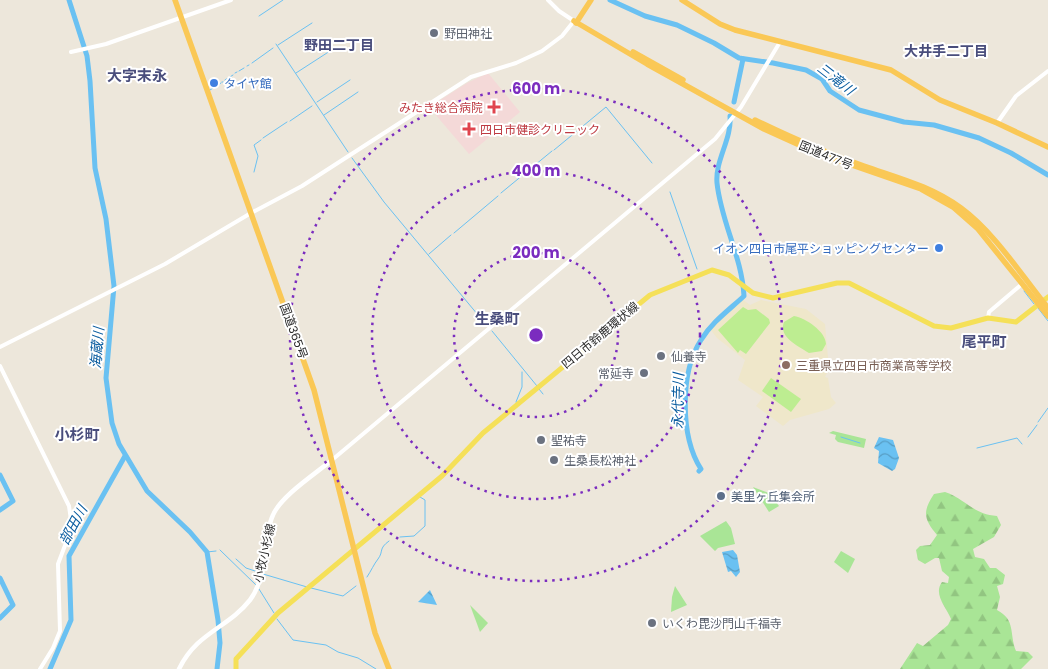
<svg xmlns="http://www.w3.org/2000/svg" width="1048" height="669" viewBox="0 0 1048 669" font-family="Poppins,'Noto Sans JP',sans-serif">
<style>
.education{fill:#efe7ca}
.medical{fill:#f4d9d8}
.grass{fill:#a9e596}
.forest{fill:url(#forest-firs)}
.pitch{fill:#bded91}
.water{fill:url(#water-waves)}
.lines{fill:none;stroke-linecap:round;stroke-linejoin:round}
.stream{stroke:#6ac1f2;stroke-width:1}
.river{stroke:#6ac1f2;stroke-width:5}
.tertiary{stroke:#fff;stroke-width:4}
.secondary{stroke:#fff;stroke-width:4.5}
.primary{stroke:#f5e058;stroke-width:5}
.trunk{stroke:#fac856;stroke-width:5.5}
.ring{fill:none;stroke:#7b2cbf;stroke-width:2.5;stroke-dasharray:2.5 5}
.worship-dot{fill:#6b7280;stroke:#fff;stroke-width:2}
.shop-dot{fill:#3f7fe0;stroke:#fff;stroke-width:2}
.health-dot{fill:#e0444e;stroke:#fff;stroke-width:2}
.education-dot{fill:#8d6e63;stroke:#fff;stroke-width:2}
.service-dot{fill:#5c6f8a;stroke:#fff;stroke-width:2}
.labels{text-anchor:middle;dominant-baseline:central;stroke-width:4;stroke-linejoin:round;paint-order:stroke}
.worship-label{font-size:12px;fill:#5b616d;stroke:#fff;text-anchor:start}
.shop-label{font-size:12px;fill:#366cbe;stroke:#fff;text-anchor:start}
.health-label{font-size:12px;fill:#be3a42;stroke:#fff;text-anchor:end}
.street-label{font-size:12px;fill:#2a2a2a;stroke:#fff}
.education-label{font-size:12px;fill:#785e54;stroke:#fff;text-anchor:start}
.service-label{font-size:12px;fill:#4e5e75;stroke:#fff;text-anchor:start}
.neighbourhood-label{font-size:14px;font-weight:bold;fill:#494d7c;stroke:#fff}
.water-label{font-size:14px;font-style:italic;fill:#095c9f;stroke:#fff}
.quarter-label{font-size:15px;font-weight:bold;fill:#494d7c;stroke:#fff}
.centre{fill:#7b2cbf;stroke:#fff;stroke-width:2.5}
.ring-label{font-size:15px;text-anchor:middle;font-weight:bold;fill:#7b2cbf;stroke:#fff;stroke-width:4;stroke-linejoin:round;paint-order:stroke}
</style>
<defs>
<pattern id="forest-firs" width="22" height="20" patternUnits="userSpaceOnUse" patternTransform="scale(1.25)"><rect width="22" height="20" fill="#a9e596"/><path d="M5 1l3.5 6h-7zM16 11l3.5 6h-7z" fill="#92c581"/></pattern>
<pattern id="water-waves" width="16" height="10" patternUnits="userSpaceOnUse" patternTransform="scale(1.25)"><rect width="16" height="10" fill="#6ac1f2"/><path d="M0 5q4-4 8 0t8 0" fill="none" stroke="#579dc4"/></pattern>
</defs>
<rect width="100%" height="100%" fill="#ede7db"/>
<!-- education -->
<polygon class="education" points="742,299 750,305 761,300 806,309 825,324 829,369 825,377 828,378 831,397 836,403 829,409 790,420 783,426 756,406 763,397 738,380 745,360 717,338 710,329"/>
<!-- medical -->
<polygon class="medical" points="488,73 520,112 469,154 429,107 467,83"/>
<!-- grass -->
<g class="grass">
<polygon points="833,431 866,439 864,448 838,442 835,439 836,435 829,433"/>
<polygon points="753,487 769,493 779,506 769,512"/>
<polygon points="726,521 731,528 735,544 718,548 715,551 700,536"/>
<polygon points="841,551 855,559 848,573 834,562"/>
<polygon points="675,586 687,605 671,612 672,597"/>
<polygon points="470,605 488,623 480,632"/>
</g>
<!-- forest -->
<path class="forest" d="M 945,492 C 966,499 972,514 997,516 L 1001,525 L 994,537 L 973,549 L 975,557 L 984,559 L 990,568 L 996,568 L 1005,575 L 1003,584 L 997,586 L 1000,597 L 997,610 C 1016,620 1009,633 1016,651 L 1028,652 L 1033,657 L 1021,669 L 900,669 L 917,643 L 923,646 L 948,625 L 951,619 C 946,607 933,594 942,582 L 948,583 L 949,577 L 942,571 L 939,558 L 935,558 L 925,564 L 918,560 L 916,550 L 920,546 L 930,545 L 937,535 C 924,519 922,512 934,494 Z"/>
<!-- pitch -->
<g class="pitch">
<polygon points="743,307 748,310 756,309 769,319 770,323 746,354 740,350 738,353 718,330"/>
<path d="M 794,316 C 806,318 826,332 826,344 L 822,351 L 809,353 C 798,346 778,337 784,322 Z"/>
<polygon points="771,378 801,399 791,412 762,391"/>
</g>
<!-- water -->
<g class="water">
<polygon points="879,437 893,440 899,458 895,469 892,471 878,463 879,451 874,448"/>
<polygon points="733,550 737,555 740,572 736,577 731,571 728,572 722,552"/>
<polygon points="430,590 437,605 418,602"/>
</g>
<g class="lines">
<!-- stream -->
<g class="stream">
<polyline points="259,16 283,0"/>
<polyline points="276,44 348,152"/>
<polyline points="278,45 312,23"/>
<polyline points="252,63 273,48"/>
<polyline points="247,66 249,65"/>
<polyline points="239,71 244,68"/>
<polyline points="235,73 237,72"/>
<polyline points="296,73 330,51"/>
<polyline points="225,80 233,75"/>
<polyline points="222,82 223,82"/>
<polyline points="210,90 221,83"/>
<polyline points="317,102 350,80"/>
<polyline points="324,115 358,92"/>
<polyline points="290,121 312,106"/>
<polyline points="263,138 287,122"/>
<polyline points="554,150 606,107 652,163"/>
<polyline points="352,158 384,202 488,327"/>
<polyline points="254,172 258,156 254,145 261,140"/>
<polyline points="670,192 697,269"/>
<polyline points="501,193 552,151"/>
<polyline points="454,233 498,196"/>
<polyline points="429,254 451,235"/>
<polyline points="1024,291 1034,304"/>
<polyline points="1038,308 1048,321"/>
<polyline points="492,331 537,386"/>
<polyline points="539,389 543,394"/>
<polyline points="516,402 522,387 522,372"/>
<polyline points="1038,422 1048,408"/>
<polyline points="841,437 860,443"/>
<polyline points="1028,437 1037,425"/>
<polyline points="977,448 1017,438 1022,444"/>
<polyline points="400,537 414,536 425,526 425,500 420,497"/>
<polyline points="220,550 256,585"/>
<polyline points="207,552 216,551"/>
<polyline points="236,559 246,568 258,572"/>
<polyline points="263,574 307,587"/>
<path d="M 367,577 C 371,571 374,564 378,559 C 384,551 378,549 389,541"/>
<polyline points="311,588 343,596 356,586"/>
<polyline points="259,589 274,613"/>
<polyline points="277,619 293,640 326,645 338,652 358,658 376,669"/>
</g>
<!-- river -->
<g class="river">
<polyline points="69,0 87,56 90,81 95,168 106,219 114,286 106,378 112,423 119,444 147,491 190,532 207,552 218,620 220,643 217,669"/>
<polyline points="610,0 645,16 677,25 714,43 739,58 773,63 806,70 822,79 830,91 859,110 904,122 934,125 979,138 1011,153 1048,175"/>
<polyline points="734,102 743,59"/>
<path d="M 699,471 L 701,469 C 680,436 680,372 701,340 C 712,322 729,310 744,296 C 742,257 721,222 717,183 C 715,160 732,139 730,116"/>
<polyline points="0,475 13,501 0,510"/>
<polyline points="0,578 13,605 0,618"/>
<polyline points="50,669 71,620 69,556 125,456"/>
</g>
<!-- tertiary -->
<g class="tertiary">
<polyline points="71,52 106,44 231,0"/>
<polyline points="997,123 1016,96 1048,71"/>
<polyline points="988,318 989,312 1022,284"/>
<polyline points="0,347 165,264 251,213 302,186 471,77 516,63 542,51 562,36 574,21 559,11 548,0"/>
<polyline points="0,366 69,506 72,527 58,564 60,631 53,648 40,669"/>
<polyline points="332,460 715,139 741,107 780,42"/>
</g>
<!-- secondary -->
<path class="secondary" d="M 179,669 C 197,632 228,628 250,600 C 268,577 261,541 273,515 C 281,496 315,474 332,460"/>
<!-- primary -->
<polyline class="primary" points="236,669 236,659 278,613 442,476 483,433 650,295 712,270 729,275 753,293 773,298 837,283 849,283 934,326 951,328 988,318 1016,322 1048,297"/>
<!-- trunk -->
<g class="trunk">
<polyline points="175,0 314,390 375,633 389,669"/>
<polyline points="682,0 720,24 735,30 891,70 940,100 997,123 1048,147"/>
<polyline points="574,21 647,64 764,129 817,153 921,189 953,207 978,229 1048,316"/>
<polyline points="576,23 591,0"/>
<polyline points="633,52 683,80"/>
<path d="M 755,120 C 790,137 826,153 864,166 C 898,178 931,186 961,208 C 994,232 1022,276 1048,308"/>
</g>
</g>
<!-- distance rings -->
<g class="ring">
<circle cx="536" cy="335" r="82"/>
<circle cx="536" cy="335" r="164"/>
<circle cx="536" cy="335" r="246"/>
</g>
<!-- markers -->
<g class="worship-dot">
<circle cx="434" cy="33" r="5"/>
<circle cx="661" cy="356" r="5"/>
<circle cx="644" cy="373" r="5"/>
<circle cx="541" cy="440" r="5"/>
<circle cx="554" cy="460" r="5"/>
<circle cx="652" cy="623" r="5"/>
</g>
<g class="shop-dot">
<circle cx="214" cy="83" r="5"/>
<circle cx="939" cy="248" r="5"/>
</g>
<g class="health-dot">
<path d="M491.5 99.5h5v5h5v5h-5v5h-5v-5h-5v-5h5z"/>
<path d="M466.5 121.5h5v5h5v5h-5v5h-5v-5h-5v-5h5z"/>
</g>
<circle class="education-dot" cx="786" cy="365" r="5"/>
<circle class="service-dot" cx="721" cy="496" r="5"/>
<g class="labels">
<!-- worship labels -->
<g class="worship-label">
<text x="444" y="33">野田神社</text>
<text x="671" y="356">仙養寺</text>
<text x="634" y="373" text-anchor="end">常延寺</text>
<text x="551" y="440">聖祐寺</text>
<text x="564" y="460">生桑長松神社</text>
<text x="662" y="623">いくわ毘沙門山千福寺</text>
</g>
<!-- shop labels -->
<g class="shop-label">
<text x="224" y="83">タイヤ館</text>
<text x="929" y="248" text-anchor="end">イオン四日市尾平ショッピングセンター</text>
</g>
<!-- health labels -->
<g class="health-label">
<text x="483" y="107">みたき総合病院</text>
<text x="480" y="129" text-anchor="start">四日市健診クリニック</text>
</g>
<!-- street labels -->
<g class="street-label">
<text transform="translate(826 155) rotate(22)">国道477号</text>
<text transform="translate(294 331) rotate(70)">国道365号</text>
<text transform="translate(600 335) rotate(-40)">四日市鈴鹿環状線</text>
<text transform="translate(264 553) rotate(-77)">小牧小杉線</text>
</g>
<!-- education labels -->
<g class="education-label">
<text x="796" y="365">三重県立四日市商業高等学校</text>
</g>
<!-- service labels -->
<g class="service-label">
<text x="731" y="496">美里ヶ丘集会所</text>
</g>
<!-- neighbourhood labels -->
<g class="neighbourhood-label">
<text x="339" y="45">野田二丁目</text>
<text x="946" y="51">大井手二丁目</text>
</g>
<!-- water labels -->
<g class="water-label">
<text transform="translate(836 79) rotate(38)">三滝川</text>
<text transform="translate(97 348) rotate(-85)">海蔵川</text>
<text transform="translate(678 401) rotate(-89)">永代寺川</text>
<text transform="translate(73 525) rotate(-61)">部田川</text>
</g>
<!-- quarter labels -->
<g class="quarter-label">
<text x="137" y="75">大字末永</text>
<text x="497" y="318">生桑町</text>
<text x="984" y="341">尾平町</text>
<text x="77" y="434">小杉町</text>
</g>
</g>
<circle cx="536" cy="335" r="8" class="centre"/>
<g class="ring-label">
<text x="536" y="94">600 m</text>
<text x="536" y="176">400 m</text>
<text x="536" y="258">200 m</text>
</g>
</svg>
